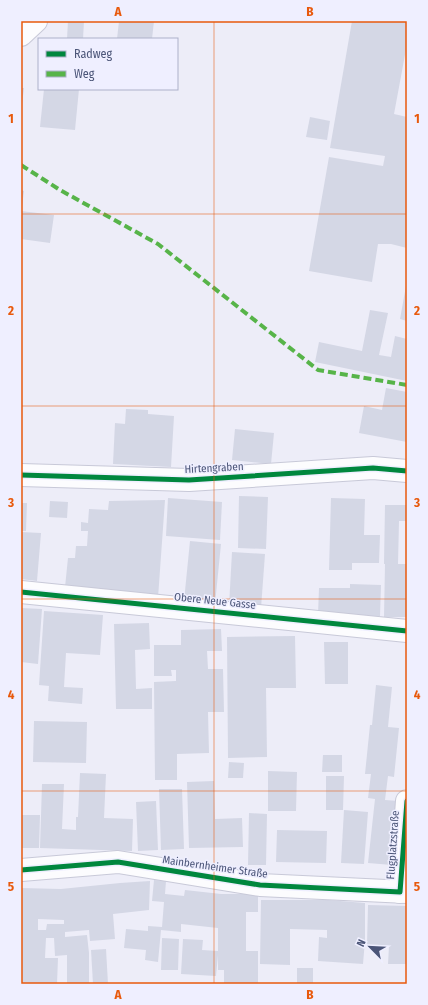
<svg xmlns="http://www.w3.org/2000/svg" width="428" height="1005" viewBox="0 0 428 1005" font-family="'Fira Sans Condensed',sans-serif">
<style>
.building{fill:#d4d7e5;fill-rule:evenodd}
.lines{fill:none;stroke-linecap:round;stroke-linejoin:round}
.street-casing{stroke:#c8c9d8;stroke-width:24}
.street{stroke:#fcfcfe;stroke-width:22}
.quiet{stroke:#57b449;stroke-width:4;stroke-dasharray:8 4;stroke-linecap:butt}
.cycleway-casing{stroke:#efefff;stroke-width:8}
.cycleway{stroke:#00873e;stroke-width:5}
.grid{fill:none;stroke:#e8590c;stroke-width:1;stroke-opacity:0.55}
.labels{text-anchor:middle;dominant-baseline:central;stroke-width:3;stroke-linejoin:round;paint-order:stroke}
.street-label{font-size:11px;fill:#4b5578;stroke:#efefff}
.neatline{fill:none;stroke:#e8590c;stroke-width:1.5}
.grid-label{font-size:13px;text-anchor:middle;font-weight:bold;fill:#e8590c}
</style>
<rect width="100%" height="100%" fill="#ededf8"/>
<!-- building -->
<g class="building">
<polygon points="68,21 84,21 83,39 67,39"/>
<polygon points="119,21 154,21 152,39 117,39"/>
<polygon points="352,21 407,21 407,44 394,114 407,117 407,248 391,244 378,244 372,282 309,271 329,157 383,166 385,156 330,148"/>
<polygon points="21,88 24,88 22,104 21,104"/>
<polygon points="44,89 79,89 75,130 40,127"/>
<polygon points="310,117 330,121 327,140 306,137"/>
<polygon points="21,190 24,191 22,206 21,206"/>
<polygon points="21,211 54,215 50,243 21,239"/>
<polygon points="406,286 407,286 407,321 400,319"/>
<polygon points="370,310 388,313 379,355 391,357 395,336 407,339 407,381 315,362 319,342 362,351"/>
<polygon points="386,388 407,392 407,442 359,433 364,406 382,410"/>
<polygon points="126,409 148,410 148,414 174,416 171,467 113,464 115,423 125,424"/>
<polygon points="235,429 274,433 271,464 232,460"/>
<polygon points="239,496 268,497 266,549 238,548"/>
<polygon points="168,498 222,502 220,540 166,536"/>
<polygon points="331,498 365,499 364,535 380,535 379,563 352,563 352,570 329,570"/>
<polygon points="165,500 158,598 65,587 68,558 75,558 76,546 87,546 88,531 81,531 81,522 88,523 89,509 108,510 109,501"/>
<polygon points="50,501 68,502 67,518 49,517"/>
<polygon points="21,503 27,503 26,531 21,531"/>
<polygon points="385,505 407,505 407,521 399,521 398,564 407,564 407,617 384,617 385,564 384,564"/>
<polygon points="21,532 41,533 37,581 21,579"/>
<polygon points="190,541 221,544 215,604 184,601"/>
<polygon points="232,552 265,554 261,608 229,606"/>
<polygon points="350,584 381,585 380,616 318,615 319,588 350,588"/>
<polygon points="21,608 42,609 38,664 21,662"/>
<polygon points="44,611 103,615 100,655 66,653 64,687 83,688 82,704 48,701 49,686 39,685"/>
<polygon points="149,623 150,649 135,650 136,689 152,688 152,709 116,709 114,624"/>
<polygon points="221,629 222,651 207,651 208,669 223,669 224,712 208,712 209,753 177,754 177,780 155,780 154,682 176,681 176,670 171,670 172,676 154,676 154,645 181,645 181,630"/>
<polygon points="295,636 296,688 266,688 267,757 228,758 227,637"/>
<polygon points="324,642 348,642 348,684 325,684"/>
<polygon points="376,685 392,687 388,727 399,728 394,777 388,776 385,800 399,801 392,865 368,863 375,799 368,798 371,774 365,774 370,725 372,725"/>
<polygon points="34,721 87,722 86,763 33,762"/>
<polygon points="323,755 342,755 342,772 322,772"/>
<polygon points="229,762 244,763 243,778 228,778"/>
<polygon points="268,771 297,772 296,811 268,811"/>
<polygon points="80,773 106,774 104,818 133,819 132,851 40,848 42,784 64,784 62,829 76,830 76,817 78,817"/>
<polygon points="326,776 344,776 343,810 326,810"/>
<polygon points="214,781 215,819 242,818 243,847 189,848 187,782"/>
<polygon points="159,789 182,789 184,849 161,850"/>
<polygon points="156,801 158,850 138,851 136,802"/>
<polygon points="344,810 368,812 364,864 341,863"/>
<polygon points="249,813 267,814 266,865 248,865"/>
<polygon points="21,815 40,815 39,848 21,848"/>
<polygon points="277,830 327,831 326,863 276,862"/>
<polygon points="154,880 166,881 165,894 184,896 185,890 221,894 258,894 258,912 246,912 246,951 258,951 258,984 224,984 224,970 218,970 218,955 216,976 181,974 183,939 203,940 202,950 218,951 218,928 181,924 181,932 161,930 158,962 145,960 146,950 124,948 126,929 148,931 148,926 162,927 164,902 152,901"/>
<path d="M 150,881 L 149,910 L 113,914 L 115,939 L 90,941 L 89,930 L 65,932 L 65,937 L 87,935 L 89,953 L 89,984 L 67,984 L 67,955 L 55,956 L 54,938 L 46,938 L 45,958 L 58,958 L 57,984 L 21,984 L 21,888 L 61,889 L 120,883 ZM 38,919 L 64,920 L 64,924 L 47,924 L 46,930 L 38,930 Z"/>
<polygon points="261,900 328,900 365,903 365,940 363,964 318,961 319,937 327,938 327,930 290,929 290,965 260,964"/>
<polygon points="368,905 407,906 407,964 388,964 389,946 367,945"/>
<polygon points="162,938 179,939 178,970 161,970"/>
<polygon points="106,949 108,984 93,984 91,950"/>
<rect x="297" y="968" width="16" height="16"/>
</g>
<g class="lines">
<!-- street casing -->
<g class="street-casing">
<g id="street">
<polyline points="21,35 36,21"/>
<polyline points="21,475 189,480 373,468 407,471"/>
<polyline points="21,592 407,631"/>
<polyline points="21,870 118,862 260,885 407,892"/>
<polyline points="400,892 407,801"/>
</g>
</g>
<!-- street -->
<use href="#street" class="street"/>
<!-- quiet -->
<polyline class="quiet" points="21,165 60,190 158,244 318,370 407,385"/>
<!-- cycleway casing -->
<g class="cycleway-casing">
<g id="cycleway">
<polyline points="21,475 189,480 373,468 407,471"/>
<polyline points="21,592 407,631"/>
<polyline points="21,870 118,862 260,885 400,892 407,801"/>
</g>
</g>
<!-- cycleway -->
<use href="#cycleway" class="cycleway"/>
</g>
<!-- grid -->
<path class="grid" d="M 214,21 L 214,984M 21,214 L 407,214M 21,406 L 407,406M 21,599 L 407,599M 21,791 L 407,791"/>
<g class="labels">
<!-- street labels -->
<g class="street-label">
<text transform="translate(214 468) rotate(-3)">Hirtengraben</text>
<text transform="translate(215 601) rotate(6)">Obere Neue Gasse</text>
<text transform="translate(393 845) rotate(-86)">Flugplatzstraße</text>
<text transform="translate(215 867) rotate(8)">Mainbernheimer Straße</text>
</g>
</g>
<!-- border -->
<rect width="428" height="1005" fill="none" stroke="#efefff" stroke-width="44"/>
<!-- legend -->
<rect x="38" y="38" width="140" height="52" fill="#efefff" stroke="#adb1c9"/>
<rect x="46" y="51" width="20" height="6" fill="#00873e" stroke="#adb1c9"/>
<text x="74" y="58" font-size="12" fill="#4b5578">Radweg</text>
<rect x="46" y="71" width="20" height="6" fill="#57b449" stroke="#adb1c9"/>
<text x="74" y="78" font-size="12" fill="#4b5578">Weg</text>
<!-- north arrow -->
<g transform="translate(370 947) rotate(294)" stroke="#efefff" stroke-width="3" paint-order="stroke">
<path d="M0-3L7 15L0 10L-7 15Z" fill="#4b5578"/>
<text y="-6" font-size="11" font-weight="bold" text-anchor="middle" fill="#4b5578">N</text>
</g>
<rect x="22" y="22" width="384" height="961" class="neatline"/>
<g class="grid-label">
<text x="118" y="16">A</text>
<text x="310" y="16">B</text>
<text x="11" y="123">1</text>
<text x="417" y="123">1</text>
<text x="11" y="315">2</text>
<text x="417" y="315">2</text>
<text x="11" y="507">3</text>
<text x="417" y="507">3</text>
<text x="11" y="699">4</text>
<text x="417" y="699">4</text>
<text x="11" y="891">5</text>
<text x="417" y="891">5</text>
<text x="118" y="999">A</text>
<text x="310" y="999">B</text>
</g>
</svg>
